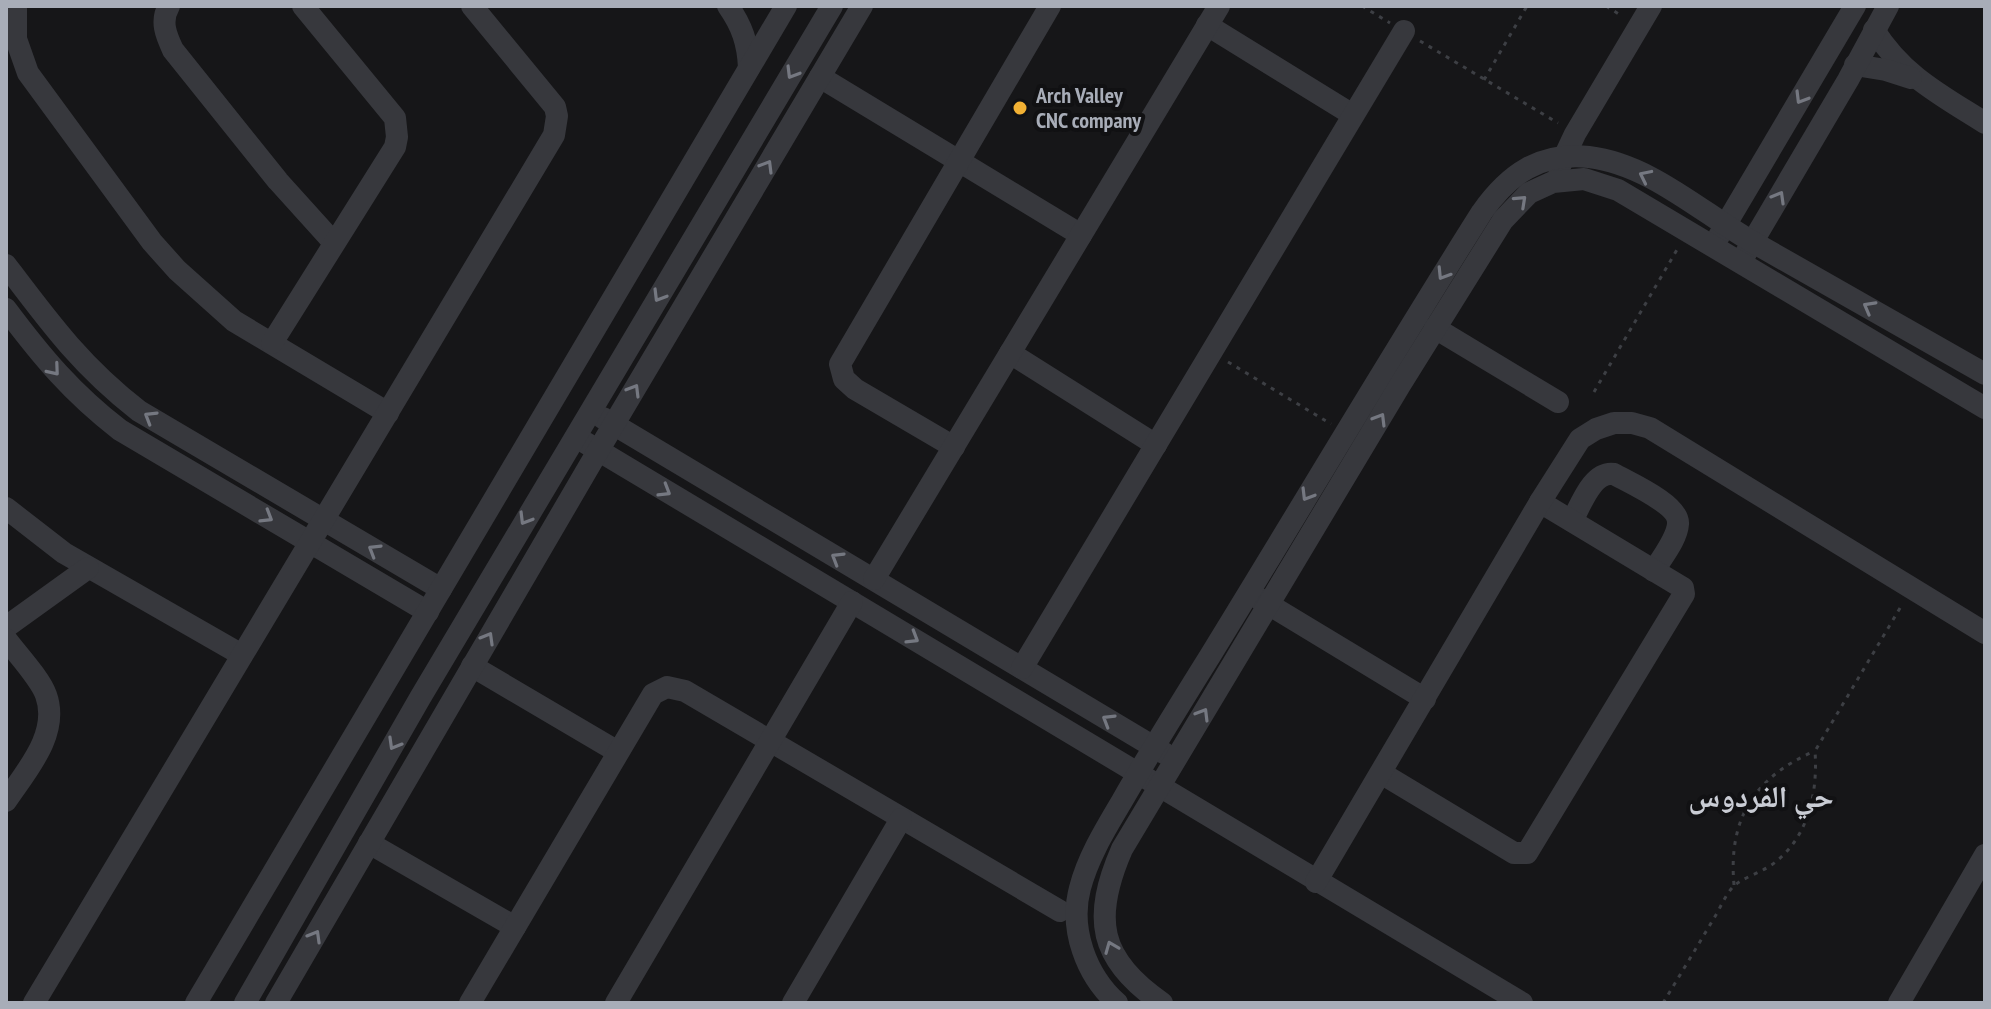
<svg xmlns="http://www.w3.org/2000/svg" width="1991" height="1009" viewBox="0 0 1991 1009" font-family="'PT Sans Narrow','Noto Naskh Arabic',sans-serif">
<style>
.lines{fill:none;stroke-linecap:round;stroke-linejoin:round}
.path{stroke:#3d3f44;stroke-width:3;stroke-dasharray:4 6;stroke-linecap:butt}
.minor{stroke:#37383d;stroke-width:22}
.oneway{stroke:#757881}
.poi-dot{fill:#f2b134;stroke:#111113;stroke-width:3}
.labels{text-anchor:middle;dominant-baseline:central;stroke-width:8;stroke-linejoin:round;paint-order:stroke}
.poi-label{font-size:22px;font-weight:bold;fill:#a8adb8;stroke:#111113;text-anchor:start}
.district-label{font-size:30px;font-weight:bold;fill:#c9ccd4;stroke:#111113}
</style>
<rect width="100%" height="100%" fill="#161618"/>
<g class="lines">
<!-- path -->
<g class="path">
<polyline points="1362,6 1390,23"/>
<polyline points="1606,6 1622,16"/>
<polyline points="1420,41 1558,123"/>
<polyline points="1484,80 1527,6"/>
<polyline points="1228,362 1331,424"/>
<polyline points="1594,392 1678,248"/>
<path d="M 1734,885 C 1728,819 1754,777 1815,751"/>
<path d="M 1663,1003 C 1680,975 1697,947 1714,918 C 1720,909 1725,895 1733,887 C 1740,879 1761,872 1770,866 C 1808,840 1818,794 1815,751 L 1903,603"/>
</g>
<!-- minor -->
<g class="minor">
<polyline points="16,6 16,39 28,73 152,242 177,270 234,321 388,413"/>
<path d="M 169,6 C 160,21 166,35 173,50 L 278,181 L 334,243"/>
<path d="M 728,6 C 742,26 748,43 749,68"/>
<polyline points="1207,25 1353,115"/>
<path d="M 1874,30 C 1903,76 1941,95 1985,123"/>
<polyline points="1855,65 1886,70 1911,78"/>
<polyline points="820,77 1081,235"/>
<polyline points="1559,168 1575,134 1651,6"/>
<polyline points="1719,236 1855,6"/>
<polyline points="1746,253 1848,80 1888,6"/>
<path d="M 6,265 C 49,322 81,366 139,411 L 441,589"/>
<path d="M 6,309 C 42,357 72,393 120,430 L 428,612"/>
<polyline points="1435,328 1558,402"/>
<polyline points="272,343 395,147 397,137 395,118 303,6"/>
<polyline points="1010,353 1156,445"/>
<polyline points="603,418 1164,753"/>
<polyline points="586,443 1522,1003"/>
<polyline points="954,447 855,389 844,379 840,364 1050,6"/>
<polyline points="6,508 64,553 242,655"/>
<path d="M 1572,521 C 1581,505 1592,471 1614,474 C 1630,483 1680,505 1678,524 C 1677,539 1662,557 1654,571"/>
<polyline points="874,579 1219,6"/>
<polyline points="1258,598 1425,699"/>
<polyline points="6,627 88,568"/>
<path d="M 6,639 C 17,654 40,678 46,695 C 60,734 26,771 6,801"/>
<polyline points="472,666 618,752"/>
<polyline points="1022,668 1404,31"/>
<polyline points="1381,773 1514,853 1527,853 1684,594 1683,588 1540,502"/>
<polyline points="369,843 515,927"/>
<polyline points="1316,882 1540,502 1580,439 1596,429 1614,423 1632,423 1650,428 1985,633"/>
<polyline points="34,1003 554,135 557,116 555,107 472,6"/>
<polyline points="196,1003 786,6"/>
<polyline points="245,1003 420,698 832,6"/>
<polyline points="276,1003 598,451 862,6"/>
<polyline points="470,1003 653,694 667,687 685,691 1060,911"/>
<polyline points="616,1003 852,602"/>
<polyline points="793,1003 901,819"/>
<path d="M 1117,1003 C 1086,975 1069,929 1080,888 C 1088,857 1106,828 1122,801 C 1150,752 1180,704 1210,656 C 1301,508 1389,359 1482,212 C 1509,174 1540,152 1589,157 C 1649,164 1701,212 1751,241 C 1829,286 1907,329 1985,374"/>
<path d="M 1162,1003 C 1098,959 1092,918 1122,849 L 1400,385 L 1503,220 L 1529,193 L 1553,182 L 1584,179 L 1618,190 L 1985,408"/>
<polyline points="1899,1003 1985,855"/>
</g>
</g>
<!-- one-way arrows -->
<defs><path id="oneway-chevron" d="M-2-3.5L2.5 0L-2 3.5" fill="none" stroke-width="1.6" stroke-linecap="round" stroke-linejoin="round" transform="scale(2)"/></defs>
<g class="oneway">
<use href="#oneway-chevron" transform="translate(792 73) rotate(121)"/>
<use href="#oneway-chevron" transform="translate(1801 98) rotate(121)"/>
<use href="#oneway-chevron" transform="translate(767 166) rotate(-59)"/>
<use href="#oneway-chevron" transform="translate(1645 176) rotate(-154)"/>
<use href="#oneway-chevron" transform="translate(1779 197) rotate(-60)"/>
<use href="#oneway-chevron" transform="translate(1521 201) rotate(-43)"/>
<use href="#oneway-chevron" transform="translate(1443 274) rotate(122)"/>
<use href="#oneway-chevron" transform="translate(659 296) rotate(121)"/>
<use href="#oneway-chevron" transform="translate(1869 307) rotate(-151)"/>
<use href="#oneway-chevron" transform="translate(54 370) rotate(50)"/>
<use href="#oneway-chevron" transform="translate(634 390) rotate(-59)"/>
<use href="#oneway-chevron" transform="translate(150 417) rotate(-149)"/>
<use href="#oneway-chevron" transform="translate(1380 419) rotate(-59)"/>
<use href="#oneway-chevron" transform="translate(665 491) rotate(31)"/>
<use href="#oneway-chevron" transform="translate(1307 495) rotate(121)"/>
<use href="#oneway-chevron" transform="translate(267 517) rotate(31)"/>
<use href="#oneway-chevron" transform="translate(525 519) rotate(121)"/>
<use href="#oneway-chevron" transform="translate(374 550) rotate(-149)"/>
<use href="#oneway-chevron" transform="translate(837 558) rotate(-149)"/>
<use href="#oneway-chevron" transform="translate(488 638) rotate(-60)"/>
<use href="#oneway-chevron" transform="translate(913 638) rotate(31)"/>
<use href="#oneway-chevron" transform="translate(1203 714) rotate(-59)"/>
<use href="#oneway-chevron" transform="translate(1108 720) rotate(-149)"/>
<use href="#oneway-chevron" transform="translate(394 744) rotate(120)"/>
<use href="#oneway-chevron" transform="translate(315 936) rotate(-60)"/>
<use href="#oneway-chevron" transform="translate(1111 947) rotate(-112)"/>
</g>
<!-- markers -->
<circle class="poi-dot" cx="1020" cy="108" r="8"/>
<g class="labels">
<!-- poi labels -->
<g class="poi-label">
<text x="1036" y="95">Arch Valley<tspan x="1036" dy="25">CNC company</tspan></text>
</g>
<!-- district labels -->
<g class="district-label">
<text x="1761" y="795">حي الفردوس</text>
</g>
</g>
<!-- border -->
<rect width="1991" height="1009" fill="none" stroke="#a8adb8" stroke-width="16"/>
</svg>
